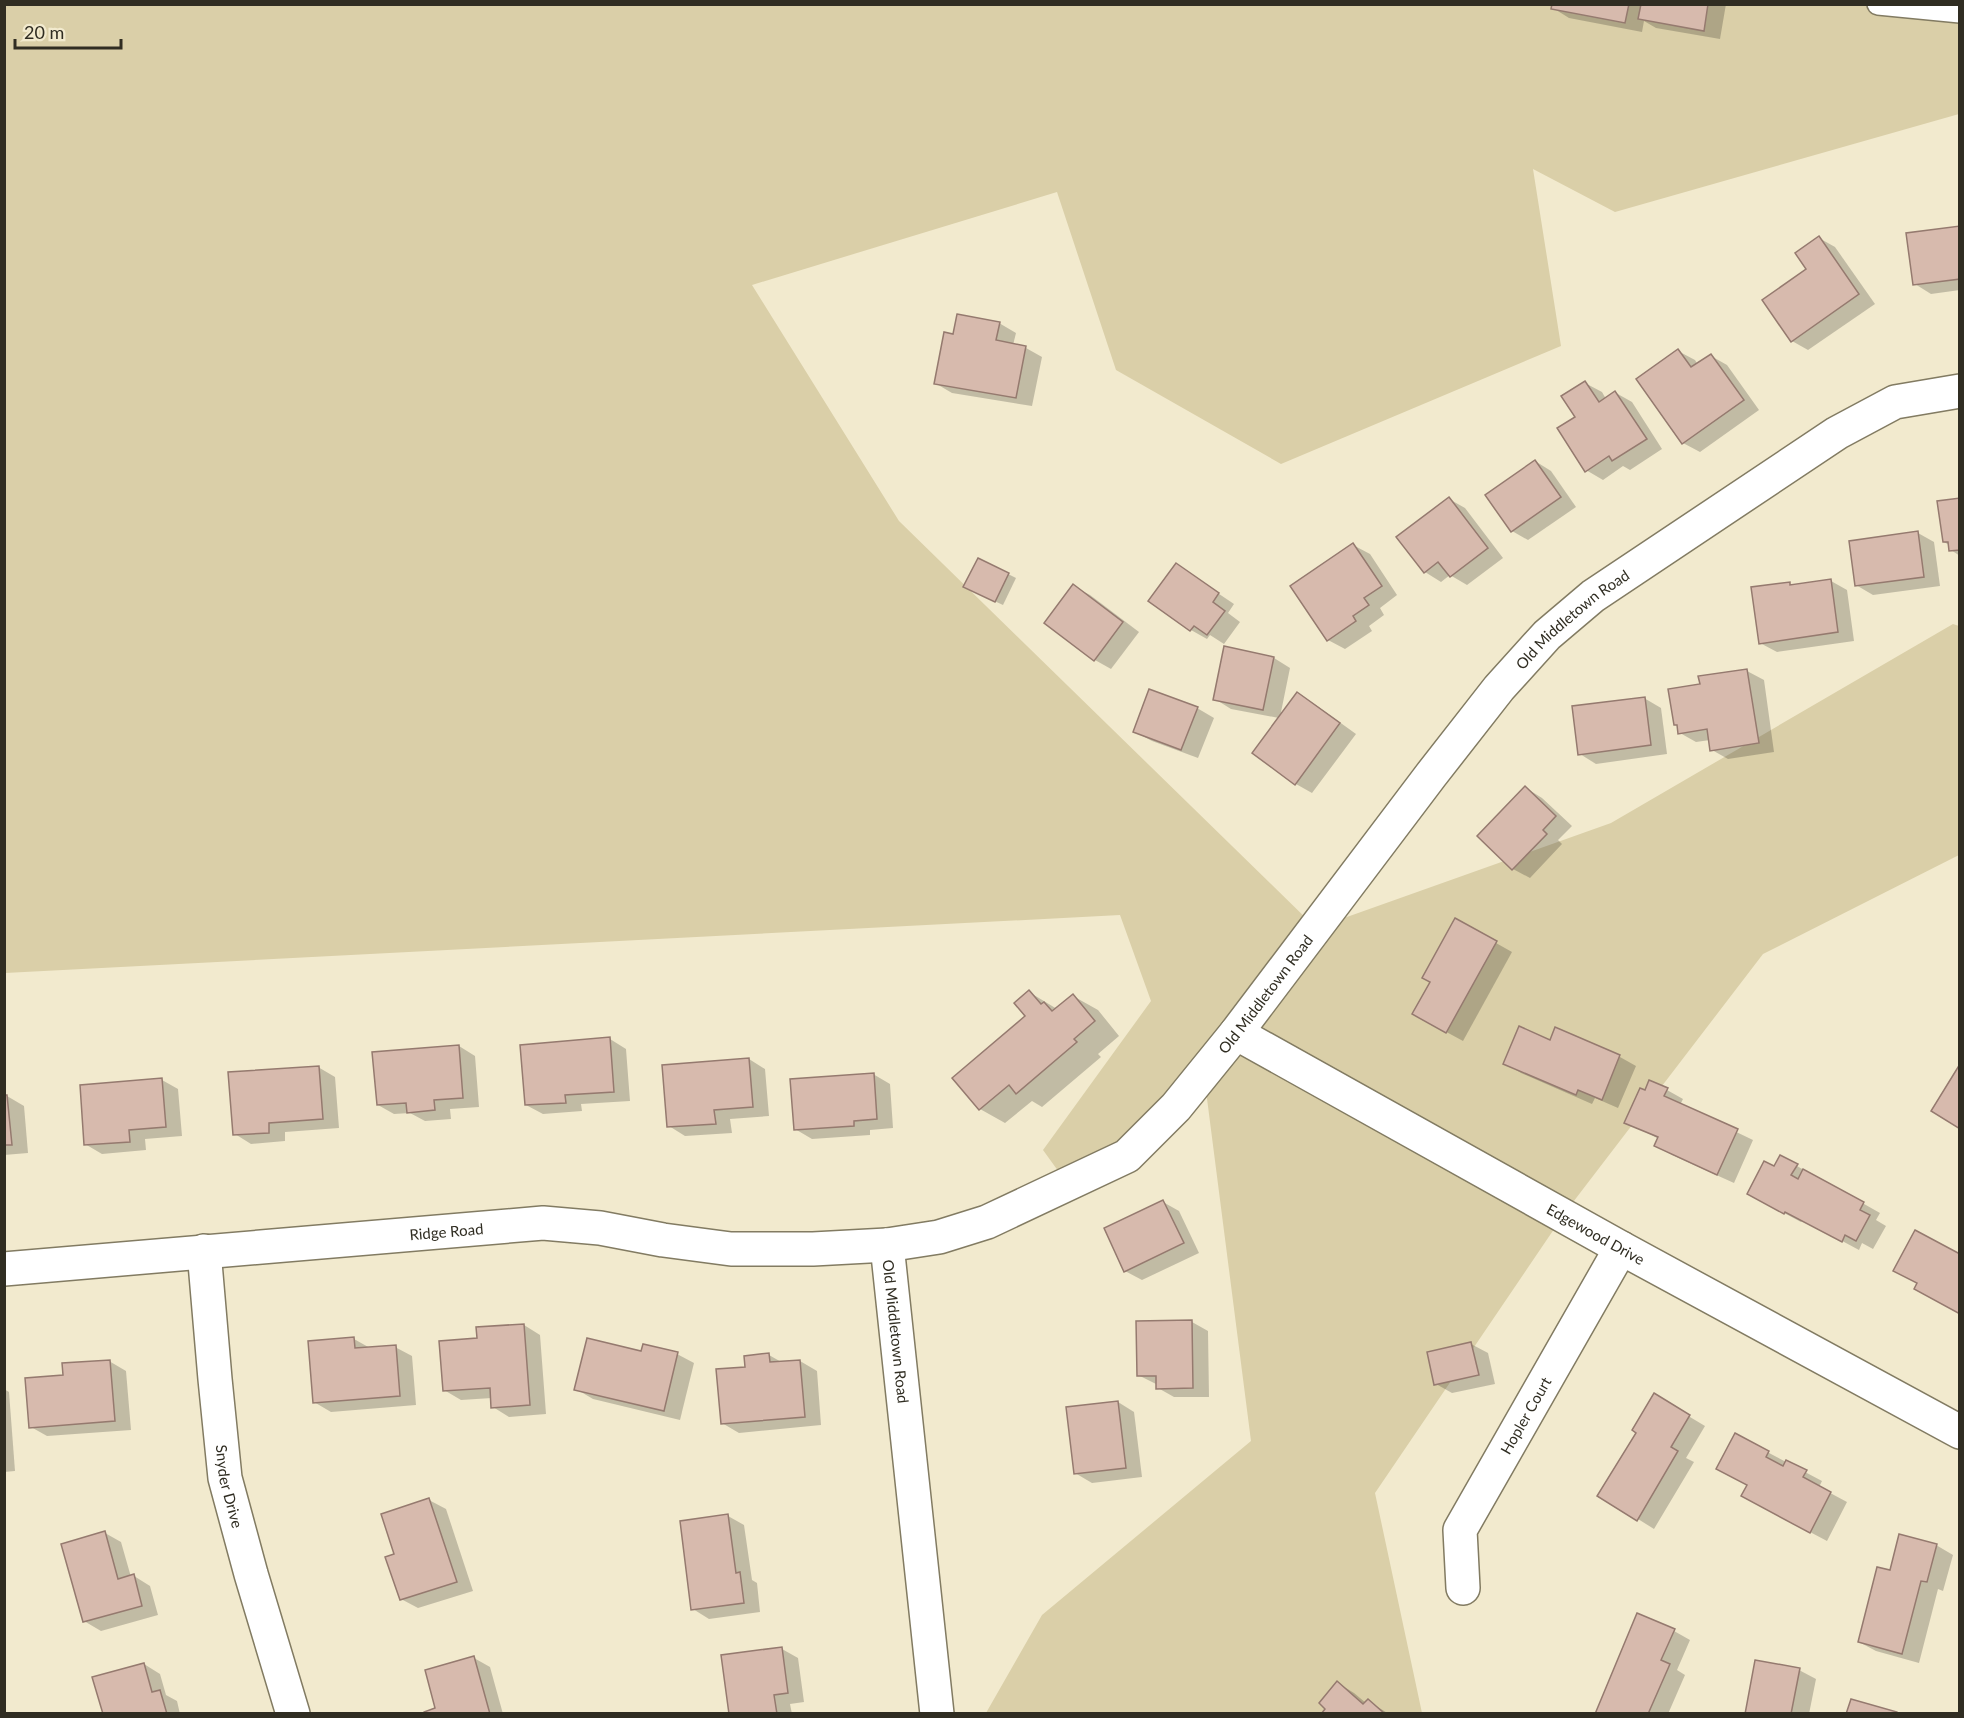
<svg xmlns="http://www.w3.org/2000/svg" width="1964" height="1718" viewBox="0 0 1964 1718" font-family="Lato,sans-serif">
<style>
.green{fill:#dacfa8}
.shadow{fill:#0003}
.building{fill:#d7baad;stroke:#957a6f;stroke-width:1.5}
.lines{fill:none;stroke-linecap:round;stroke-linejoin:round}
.service-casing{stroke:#827b62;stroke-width:24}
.minor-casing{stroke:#827b62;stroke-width:36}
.service{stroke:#fff;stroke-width:21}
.minor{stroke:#fff;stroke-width:33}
.labels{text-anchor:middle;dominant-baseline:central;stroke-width:5;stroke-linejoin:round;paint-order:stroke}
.street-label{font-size:15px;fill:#302d22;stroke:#f2eace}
</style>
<rect width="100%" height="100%" fill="#f2eace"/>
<!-- green -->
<polygon class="green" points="5,5 1959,5 1959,114 1615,212 1533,169 1561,346 1281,464 1116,370 1057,192 752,285 899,521 1316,928 1611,823 1953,624 1959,626 1959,855 1763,954 1567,1210 1375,1493 1422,1713 986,1713 1042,1615 1251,1441 1205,1083 1069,1186 1043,1150 1151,1001 1120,915 5,973"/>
<!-- shadow -->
<g class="shadow">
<polygon points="1554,4 1726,4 1720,39 1656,28 1644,21 1642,32 1569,18 1553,8"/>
<polygon points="1960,227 1960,290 1931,294 1915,284"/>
<polygon points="1819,238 1835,247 1875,304 1808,350 1792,341"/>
<polygon points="999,323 1016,333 1013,345 1026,348 1042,357 1032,406 952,393 935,383 954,335"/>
<polygon points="1678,351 1695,360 1698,365 1711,356 1727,365 1759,410 1700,452 1683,443"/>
<polygon points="1585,383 1602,392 1606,399 1616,393 1632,402 1662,449 1630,470 1623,466 1603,480 1586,470 1577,418"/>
<polygon points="1535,461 1551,471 1576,507 1528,540 1512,531"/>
<polygon points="1449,499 1465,508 1503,558 1467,585 1450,575 1441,582 1425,572"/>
<polygon points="1960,500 1960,556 1951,550 1949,545 1944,542"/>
<polygon points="1918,533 1934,542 1940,586 1873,595 1856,585"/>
<polygon points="1353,545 1370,554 1397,595 1380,608 1384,615 1369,626 1372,631 1345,649 1328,640"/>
<polygon points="1176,565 1234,604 1228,613 1240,622 1224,644 1210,635 1207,639 1191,630 1150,601"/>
<polygon points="1008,574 1016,578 1003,605 973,591"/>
<polygon points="1831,581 1847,590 1854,641 1777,652 1760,643 1789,584 1793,586"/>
<polygon points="1073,586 1090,595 1139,632 1111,669 1095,660"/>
<polygon points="1274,658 1290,668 1280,717 1297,693 1313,703 1356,734 1312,793 1296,784 1254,753 1279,718 1231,709 1215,699"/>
<polygon points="1747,671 1764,680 1774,752 1728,759 1712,750 1710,740 1696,742 1680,733 1679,726 1676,724 1702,685"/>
<polygon points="1644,698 1661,708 1667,754 1596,764 1580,754"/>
<polygon points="1197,708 1214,718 1198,758 1152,741 1135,732"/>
<polygon points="1526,788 1542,798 1572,826 1558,840 1562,844 1530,878 1513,869 1479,836"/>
<polygon points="1455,920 1512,952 1463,1041 1428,1022 1432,982"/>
<polygon points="1029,992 1057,1009 1073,996 1098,1010 1119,1036 1098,1054 1101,1057 1042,1107 1032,1101 1005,1123 980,1109 954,1078 1027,1016"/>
<polygon points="1556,1029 1620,1057 1636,1066 1618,1108 1595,1098 1592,1104 1521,1073 1505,1063 1551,1042"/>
<polygon points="610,1039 626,1049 630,1101 581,1104 582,1111 543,1114 526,1105"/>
<polygon points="459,1046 475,1056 479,1107 450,1109 451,1119 425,1121 410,1113 394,1114 378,1105"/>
<polygon points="749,1059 765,1069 769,1116 730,1119 732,1133 685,1136 669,1126"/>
<polygon points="318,1067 335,1077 339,1128 285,1132 285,1141 251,1144 235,1134"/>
<polygon points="873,1074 890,1084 893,1128 870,1130 870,1135 812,1139 795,1129"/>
<polygon points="162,1080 178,1089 182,1136 145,1139 146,1150 102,1154 85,1144"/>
<polygon points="1667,1090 1683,1099 1680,1105 1753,1140 1734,1183 1672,1155 1656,1146 1659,1139 1626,1122 1645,1092"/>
<polygon points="7,1096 24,1106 28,1153 4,1155 4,1097"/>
<polygon points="1781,1157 1880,1213 1876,1220 1886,1226 1873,1249 1862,1243 1859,1250 1803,1220 1801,1222 1765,1203 1774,1168"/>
<polygon points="1163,1202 1179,1211 1199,1253 1142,1280 1125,1271"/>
<polygon points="1192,1322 1208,1331 1209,1397 1174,1397 1158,1388 1158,1385 1138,1375"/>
<polygon points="524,1325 540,1335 546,1414 509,1417 493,1407 492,1398 461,1400 444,1390 479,1340"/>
<polygon points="354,1339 370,1348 395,1347 412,1356 416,1405 331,1412 314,1402"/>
<polygon points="1471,1344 1488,1353 1495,1384 1452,1393 1436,1384"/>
<polygon points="642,1353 677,1354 694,1363 680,1420 593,1399 576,1389"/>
<polygon points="769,1355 783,1363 800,1361 817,1371 821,1425 739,1433 722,1423 747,1368"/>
<polygon points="109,1361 126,1371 131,1430 47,1436 31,1427"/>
<polygon points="4,1389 9,1392 15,1471 4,1472"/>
<polygon points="1118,1402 1134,1412 1142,1477 1092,1483 1075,1473"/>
<polygon points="1670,1405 1705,1426 1686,1458 1694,1462 1654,1529 1638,1519"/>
<polygon points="1735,1435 1822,1481 1819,1487 1847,1502 1827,1541 1759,1505 1749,1485"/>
<polygon points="429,1500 446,1509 473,1591 418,1608 401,1599 396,1555"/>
<polygon points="728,1516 744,1525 752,1580 757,1583 760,1612 709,1619 693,1609"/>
<polygon points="105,1533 121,1542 131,1577 134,1576 150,1586 158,1615 101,1631 84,1621"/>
<polygon points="1936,1545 1953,1555 1943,1591 1938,1589 1919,1663 1876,1651 1859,1642 1891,1572"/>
<polygon points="1674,1631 1690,1640 1677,1670 1685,1675 1668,1714 1597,1714"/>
<polygon points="782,1649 798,1658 804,1702 790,1704 792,1714 730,1714"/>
<polygon points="474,1658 490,1667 503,1714 426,1714 437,1709"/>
<polygon points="144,1664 160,1674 166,1695 177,1701 180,1714 104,1714"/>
<polygon points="1799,1670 1816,1679 1809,1714 1747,1714"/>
<polygon points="1338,1683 1354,1693 1366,1703 1368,1701 1389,1714 1323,1714"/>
</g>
<!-- building -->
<g class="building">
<polygon points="1552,4 1629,4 1625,23 1551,9"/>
<polygon points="1641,4 1708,4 1704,31 1638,19"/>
<polygon points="1960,226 1960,279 1913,285 1906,233"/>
<polygon points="1819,236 1859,294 1791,342 1762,300 1806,269 1795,253"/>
<polygon points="957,314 1000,322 996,340 1026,346 1016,398 934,384 944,332 953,334"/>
<polygon points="1678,349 1691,367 1711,354 1744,400 1682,444 1636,379"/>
<polygon points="1585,381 1599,402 1615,391 1647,439 1612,461 1609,456 1585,472 1557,428 1575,417 1561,396"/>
<polygon points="1535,460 1561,497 1511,532 1485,495"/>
<polygon points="1449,497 1488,548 1450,577 1438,562 1424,573 1396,537"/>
<polygon points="1960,498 1960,550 1949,551 1948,542 1943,542 1937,501"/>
<polygon points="1918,531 1924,577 1855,586 1849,541"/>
<polygon points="1353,543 1382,586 1364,598 1369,605 1353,616 1356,621 1327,641 1290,586"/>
<polygon points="978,558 1009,573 995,602 963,587"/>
<polygon points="1176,563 1219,593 1213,602 1225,611 1207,635 1194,626 1190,631 1148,601"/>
<polygon points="1831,579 1838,632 1759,644 1751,587 1790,582 1790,585"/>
<polygon points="1073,584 1123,622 1094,661 1044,623"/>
<polygon points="1224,646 1274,657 1263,710 1213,700"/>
<polygon points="1747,669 1759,743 1710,751 1707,729 1678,734 1677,725 1674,725 1668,689 1700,684 1698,676"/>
<polygon points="1149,689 1198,707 1181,750 1133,732"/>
<polygon points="1297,692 1340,723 1295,785 1252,753"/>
<polygon points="1645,697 1651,745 1578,755 1572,706"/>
<polygon points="1525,786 1556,816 1543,830 1547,834 1512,870 1477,836"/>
<polygon points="1455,918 1497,941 1446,1033 1412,1014 1430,982 1422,978"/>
<polygon points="1029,990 1041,1004 1044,1002 1052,1011 1073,994 1095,1021 1074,1039 1077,1042 1016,1094 1009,1085 979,1110 952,1078 1025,1016 1014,1003"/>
<polygon points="1519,1026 1550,1040 1555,1027 1620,1055 1602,1100 1578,1090 1576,1095 1503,1064"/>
<polygon points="610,1037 614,1092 565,1095 566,1103 525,1105 520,1045"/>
<polygon points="459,1045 463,1098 434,1100 435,1110 407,1113 406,1103 377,1105 372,1052"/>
<polygon points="749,1058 753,1107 714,1110 716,1124 667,1127 662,1065"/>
<polygon points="1960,1064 1960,1129 1931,1111"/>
<polygon points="319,1066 323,1119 269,1123 269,1133 233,1135 228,1072"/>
<polygon points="874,1073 877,1119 854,1121 854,1126 794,1130 790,1079"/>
<polygon points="162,1078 166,1127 129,1130 130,1142 84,1145 80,1085"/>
<polygon points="1649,1080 1668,1088 1664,1096 1738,1129 1717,1175 1654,1146 1658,1137 1624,1123 1640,1088 1645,1090"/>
<polygon points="4,1095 7,1095 12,1145 4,1145"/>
<polygon points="1780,1155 1798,1164 1791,1175 1798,1179 1803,1169 1864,1202 1860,1210 1870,1215 1856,1241 1845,1235 1842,1242 1785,1212 1784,1214 1747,1194 1764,1161 1774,1166"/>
<polygon points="1163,1200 1184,1243 1124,1272 1104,1228"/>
<polygon points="1915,1230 1960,1254 1960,1314 1914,1289 1917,1283 1893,1271"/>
<polygon points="1192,1320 1193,1388 1156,1389 1156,1376 1137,1376 1136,1321"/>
<polygon points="524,1324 530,1405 491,1408 490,1388 443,1391 439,1341 477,1338 476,1327"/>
<polygon points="354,1337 355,1348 396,1345 400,1396 313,1403 308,1341"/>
<polygon points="587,1338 641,1351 643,1344 678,1352 664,1411 574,1390"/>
<polygon points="1471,1342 1479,1375 1434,1385 1427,1352"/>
<polygon points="769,1353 770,1362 800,1360 805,1417 721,1424 716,1369 745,1367 744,1356"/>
<polygon points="110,1360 115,1421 29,1428 25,1378 63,1375 62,1363"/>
<polygon points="1654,1393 1690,1415 1671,1447 1678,1451 1637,1521 1597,1496 1636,1433 1632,1430"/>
<polygon points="1118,1401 1126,1468 1074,1474 1066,1407"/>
<polygon points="1735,1433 1769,1451 1766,1457 1783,1466 1786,1460 1807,1470 1803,1477 1831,1492 1810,1533 1741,1496 1747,1485 1716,1469"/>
<polygon points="429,1498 457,1582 400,1600 385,1557 394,1554 381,1514"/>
<polygon points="728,1514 736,1573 740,1572 744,1603 691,1610 680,1521"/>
<polygon points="105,1531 118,1579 134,1574 142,1606 83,1622 61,1544"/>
<polygon points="1899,1534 1937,1544 1927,1582 1921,1581 1902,1654 1858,1642 1877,1567 1890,1570"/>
<polygon points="1637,1613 1675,1629 1661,1660 1670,1664 1648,1714 1595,1714"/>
<polygon points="782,1647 788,1693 774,1695 777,1714 729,1714 721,1655"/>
<polygon points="474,1656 490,1714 424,1714 424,1712 435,1708 425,1670"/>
<polygon points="1755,1660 1800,1668 1791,1714 1745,1714"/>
<polygon points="144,1663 152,1692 160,1690 167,1714 103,1714 92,1677"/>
<polygon points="1337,1681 1363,1704 1368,1699 1385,1714 1321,1714 1325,1709 1319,1703"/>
<polygon points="1851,1699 1897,1712 1897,1714 1846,1714"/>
</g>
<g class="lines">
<!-- service casing -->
<g class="service-casing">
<polyline id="service" points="1878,4 1960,12"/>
</g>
<!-- minor casing -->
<g class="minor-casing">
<g id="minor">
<path id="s1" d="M 1236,1033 L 1621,1248 L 1960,1432"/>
<path id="s2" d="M 887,1245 L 937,1714"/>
<path id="s3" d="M 204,1251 L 215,1379 L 225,1478 L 251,1574 L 293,1714"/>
<path id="s4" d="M 4,1269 L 543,1223 L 600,1228 L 663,1240 L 731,1249 L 813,1249 L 887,1245 L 939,1237 L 987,1222 L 1127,1156 L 1176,1107 L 1236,1033 L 1431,775 L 1499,688 L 1547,635 L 1593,596 L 1837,433 L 1895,402 L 1960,391"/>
<path id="s5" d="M 1463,1588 L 1460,1530 L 1621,1248"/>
</g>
</g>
<!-- service -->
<use href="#service" class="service"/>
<!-- minor -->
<use href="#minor" class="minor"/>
</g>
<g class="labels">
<!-- street labels -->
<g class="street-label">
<text stroke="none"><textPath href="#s4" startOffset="1844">Old Middletown Road</textPath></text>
<text stroke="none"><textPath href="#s4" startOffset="1358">Old Middletown Road</textPath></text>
<text stroke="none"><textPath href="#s4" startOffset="444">Ridge Road</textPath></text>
<text stroke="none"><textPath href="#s1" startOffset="412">Edgewood Drive</textPath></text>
<text stroke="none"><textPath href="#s2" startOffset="87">Old Middletown Road</textPath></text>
<text stroke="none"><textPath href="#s5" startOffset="190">Hopler Court</textPath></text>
<text stroke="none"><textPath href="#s3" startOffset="237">Snyder Drive</textPath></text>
</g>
</g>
<!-- border -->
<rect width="1964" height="1718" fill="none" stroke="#302d22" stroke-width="12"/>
<!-- scale -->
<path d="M15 39v9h106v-9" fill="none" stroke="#302d22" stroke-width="3"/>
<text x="24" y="39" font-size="18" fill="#302d22" stroke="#f2eace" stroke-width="4.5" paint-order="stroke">20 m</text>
</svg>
